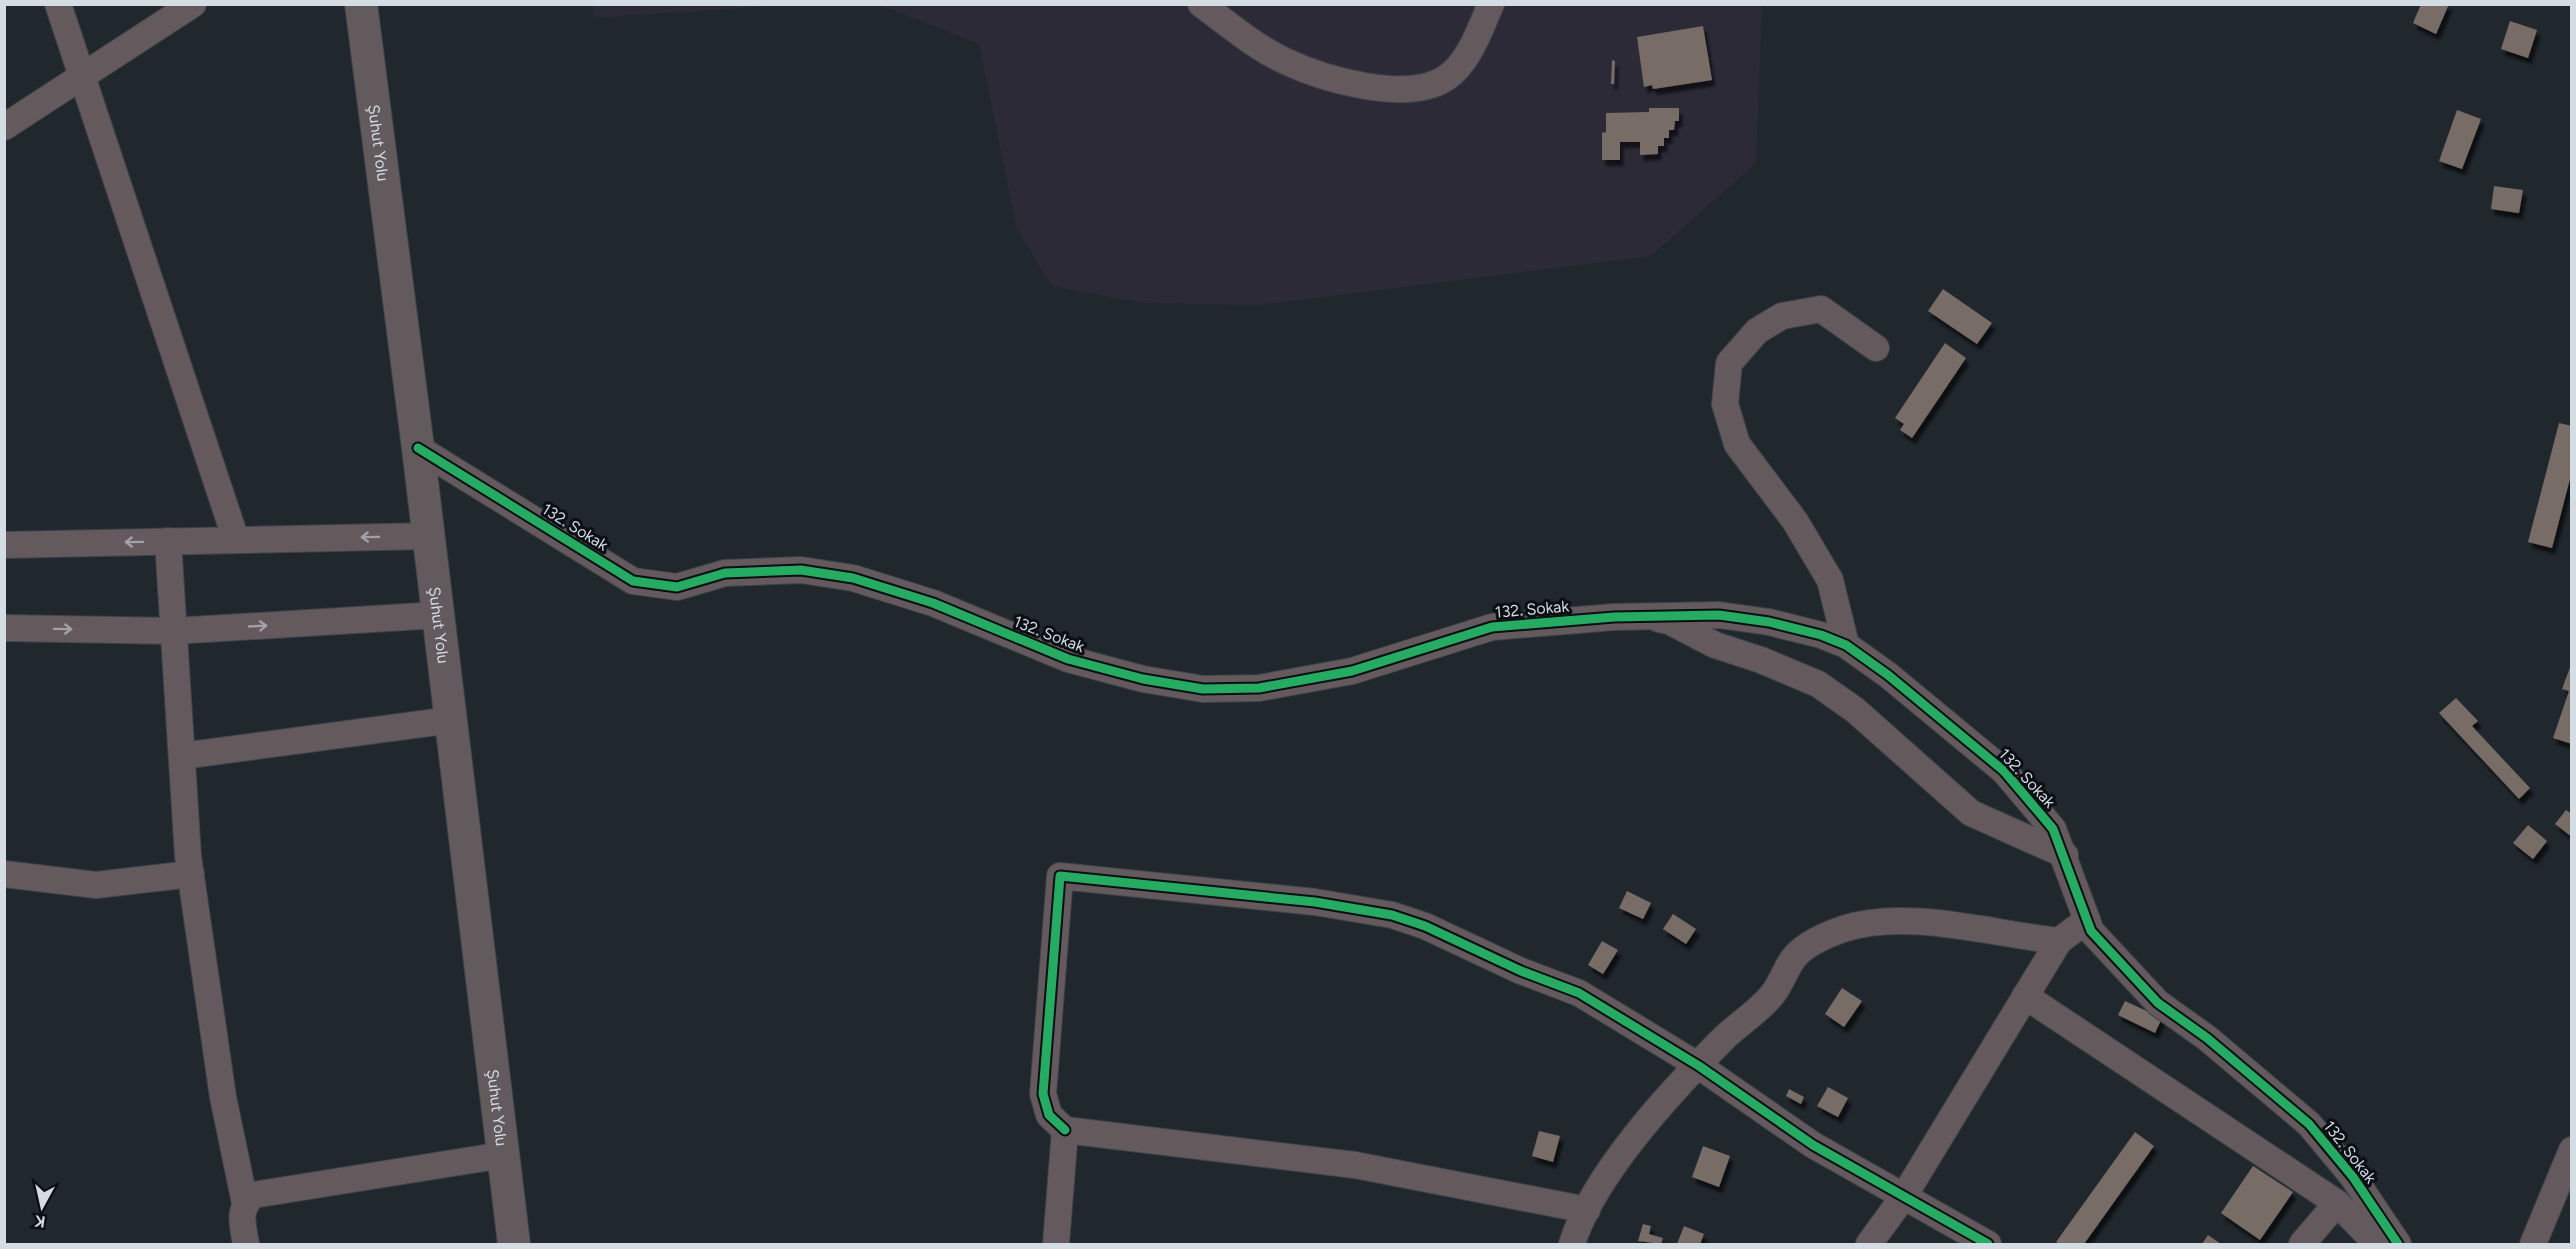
<svg xmlns="http://www.w3.org/2000/svg" width="2576" height="1249" viewBox="0 0 2576 1249" font-family="Figtree,sans-serif">
<style>
.education{fill:#2d2a38}
.building{fill:#786c66;filter:url(#shadow)}
.lines{fill:none;stroke-linecap:round;stroke-linejoin:round}
.minor-casing{stroke:#3e4449;stroke-width:28}
.major-casing{stroke:#3e4449;stroke-width:34}
.minor{stroke:#64595c;stroke-width:26}
.major{stroke:#625a5d;stroke-width:32}
.cycleway-casing{stroke:#0a0f14;stroke-width:13}
.cycleway{stroke:#26ab63;stroke-width:9}
.oneway{stroke:#a2a1a7}
.labels{text-anchor:middle;dominant-baseline:central;stroke-width:6;stroke-linejoin:round;paint-order:stroke}
.street-label{font-size:16px;fill:#d4dce4;stroke:#0a0f14}
</style>
<defs>
<filter id="shadow"><feDropShadow dx="3.5" dy="6" stdDeviation="1.5" flood-color="#0009"/></filter>
</defs>
<rect width="100%" height="100%" fill="#20272d"/>
<!-- education -->
<g class="education">
<polygon points="593,5 593,4 788,5 593,18"/>
<polygon points="880,5 1762,5 1756,163 1651,256 1257,305 1143,303 1052,286 1017,230 979,44"/>
</g>
<!-- building -->
<g class="building">
<polygon points="2421,4 2449,4 2436,34 2413,23"/>
<polygon points="2510,21 2537,30 2528,58 2501,49"/>
<polygon points="1703,26 1712,80 1653,89 1652,85 1644,87 1637,37"/>
<polygon points="1612,60 1615,61 1614,84 1611,84"/>
<polygon points="1649,108 1679,108 1679,121 1675,121 1674,130 1669,130 1669,138 1664,138 1664,146 1658,146 1658,154 1640,155 1640,142 1620,142 1620,160 1602,160 1602,133 1606,132 1606,113 1649,112"/>
<polygon points="2457,110 2481,119 2462,169 2439,161"/>
<polygon points="2494,186 2523,190 2519,213 2491,209"/>
<polygon points="1943,289 1992,323 1977,344 1928,311"/>
<polygon points="1945,343 1966,358 1912,438 1900,430 1904,424 1895,418"/>
<polygon points="2559,423 2572,426 2572,471 2552,548 2528,542"/>
<polygon points="2572,662 2572,744 2553,738 2569,691 2562,689"/>
<polygon points="2456,698 2478,721 2472,726 2530,788 2519,799 2439,713"/>
<polygon points="2566,810 2572,814 2572,837 2555,824"/>
<polygon points="2528,825 2547,841 2533,859 2513,843"/>
<polygon points="1627,891 1651,903 1643,919 1619,908"/>
<polygon points="1673,914 1696,929 1686,944 1663,929"/>
<polygon points="1602,941 1618,950 1603,974 1588,965"/>
<polygon points="1842,988 1862,1001 1844,1027 1825,1014"/>
<polygon points="2125,1001 2162,1018 2155,1033 2118,1015"/>
<polygon points="1828,1087 1848,1098 1838,1117 1817,1106"/>
<polygon points="1789,1089 1804,1097 1801,1104 1786,1096"/>
<polygon points="1539,1131 1560,1136 1553,1162 1532,1156"/>
<polygon points="2135,1132 2154,1146 2084,1244 2060,1244 2056,1242"/>
<polygon points="1703,1146 1730,1156 1719,1187 1692,1177"/>
<polygon points="2253,1166 2293,1192 2260,1240 2221,1213"/>
<polygon points="1643,1224 1651,1226 1649,1234 1663,1238 1661,1244 1638,1241"/>
<polygon points="1684,1226 1704,1234 1700,1244 1677,1244"/>
<polygon points="2208,1235 2221,1244 2202,1244"/>
</g>
<g class="lines">
<!-- minor casing -->
<g class="minor-casing">
<g id="minor">
<polyline points="58,4 236,540"/>
<path d="M 1201,4 C 1228,24 1255,47 1285,61 C 1323,79 1407,104 1446,78 C 1469,63 1480,29 1491,4"/>
<polyline points="4,127 193,4"/>
<polyline points="418,448 633,581 677,587 725,573 801,570 853,578 933,603 1068,659 1143,679 1203,689 1259,688 1352,671 1492,627 1614,617 1719,615 1769,622 1821,635 1846,645 1888,675 2004,771 2053,829 2091,931 2158,1003 2207,1038 2309,1124 2353,1177 2398,1244"/>
<polyline points="168,541 188,856 223,1097 245,1203"/>
<polyline points="4,545 429,536"/>
<polyline points="1659,619 1669,621 1715,645 1761,660 1818,684 1855,710 1971,813 2065,855"/>
<polyline points="4,628 174,631 438,615"/>
<polyline points="1846,645 1830,580 1795,521 1737,444 1725,404 1729,363 1757,331 1782,316 1821,309 1876,348"/>
<polyline points="182,756 451,720"/>
<polyline points="4,874 96,885 191,874"/>
<polyline points="2025,996 2337,1203 2377,1244"/>
<polyline points="1065,1130 1049,1115 1043,1094 1060,876 1315,902 1392,915 1425,926 1521,971 1579,993 1699,1066 1813,1145 1988,1244"/>
<path d="M 246,1244 C 243,1226 237,1210 253,1195 L 503,1155"/>
<polyline points="1056,1244 1065,1130 1355,1165 1587,1210"/>
<path d="M 1572,1244 C 1593,1174 1673,1089 1725,1037 C 1740,1023 1759,1011 1772,995 C 1781,984 1785,970 1793,959 C 1803,945 1826,935 1843,929 C 1907,908 1992,934 2059,941 L 2087,920"/>
<polyline points="1869,1244 1904,1196 2059,941"/>
<polyline points="2302,1244 2337,1203"/>
<polyline points="2533,1244 2572,1150"/>
</g>
</g>
<!-- major casing -->
<g class="major-casing">
<g id="major">
<path id="s1" d="M 361,4 L 418,448 L 514,1244"/>
</g>
</g>
<!-- minor -->
<use href="#minor" class="minor"/>
<!-- major -->
<use href="#major" class="major"/>
<!-- cycleway casing -->
<g class="cycleway-casing">
<g id="cycleway">
<polyline points="418,448 633,581 677,587 725,573 801,570 853,578 933,603 1068,659 1143,679 1203,689 1259,688 1352,671 1492,627 1614,617 1719,615 1769,622 1821,635 1846,645 1888,675 2004,771 2053,829 2091,931 2158,1003 2207,1038 2309,1124 2353,1177 2398,1244"/>
<polyline points="1065,1130 1049,1115 1043,1094 1060,876 1315,902 1392,915 1425,926 1521,971 1579,993 1699,1066 1813,1145 1988,1244"/>
</g>
</g>
<!-- cycleway -->
<use href="#cycleway" class="cycleway"/>
</g>
<!-- one-way arrows -->
<defs><path id="oneway-shaft" d="M-6 0H5M1.5-3L5.5 0L1.5 3" fill="none" stroke-width="1.6" stroke-linecap="round" stroke-linejoin="round" transform="scale(1.5)"/></defs>
<g class="oneway">
<use href="#oneway-shaft" transform="translate(370 537) rotate(179)"/>
<use href="#oneway-shaft" transform="translate(134 542) rotate(179)"/>
<use href="#oneway-shaft" transform="translate(258 626) rotate(-3)"/>
<use href="#oneway-shaft" transform="translate(63 629) rotate(1)"/>
</g>
<g class="labels">
<!-- street labels -->
<g class="street-label">
<text stroke="none"><textPath href="#s1" startOffset="140">Şuhut Yolu</textPath></text>
<text transform="translate(575 527) rotate(32)">132. Sokak</text>
<text transform="translate(1532 609) rotate(-5)">132. Sokak</text>
<text stroke="none"><textPath href="#s1" startOffset="626">Şuhut Yolu</textPath></text>
<text transform="translate(1049 634) rotate(21)">132. Sokak</text>
<text transform="translate(2027 778) rotate(47)">132. Sokak</text>
<text stroke="none"><textPath href="#s1" startOffset="1112">Şuhut Yolu</textPath></text>
<text transform="translate(2350 1152) rotate(52)">132. Sokak</text>
</g>
</g>
<!-- border -->
<rect width="2576" height="1249" fill="none" stroke="#d4dce4" stroke-width="12"/>
<!-- north arrow -->
<g transform="translate(42 1207) rotate(188)" stroke="#0a0f14" stroke-width="4.5" paint-order="stroke">
<path d="M0-4.5L10 22L0 15L-10 22Z" fill="#d4dce4"/>
<text y="-9" font-size="16" font-weight="bold" text-anchor="middle" fill="#d4dce4">K</text>
</g>
</svg>
